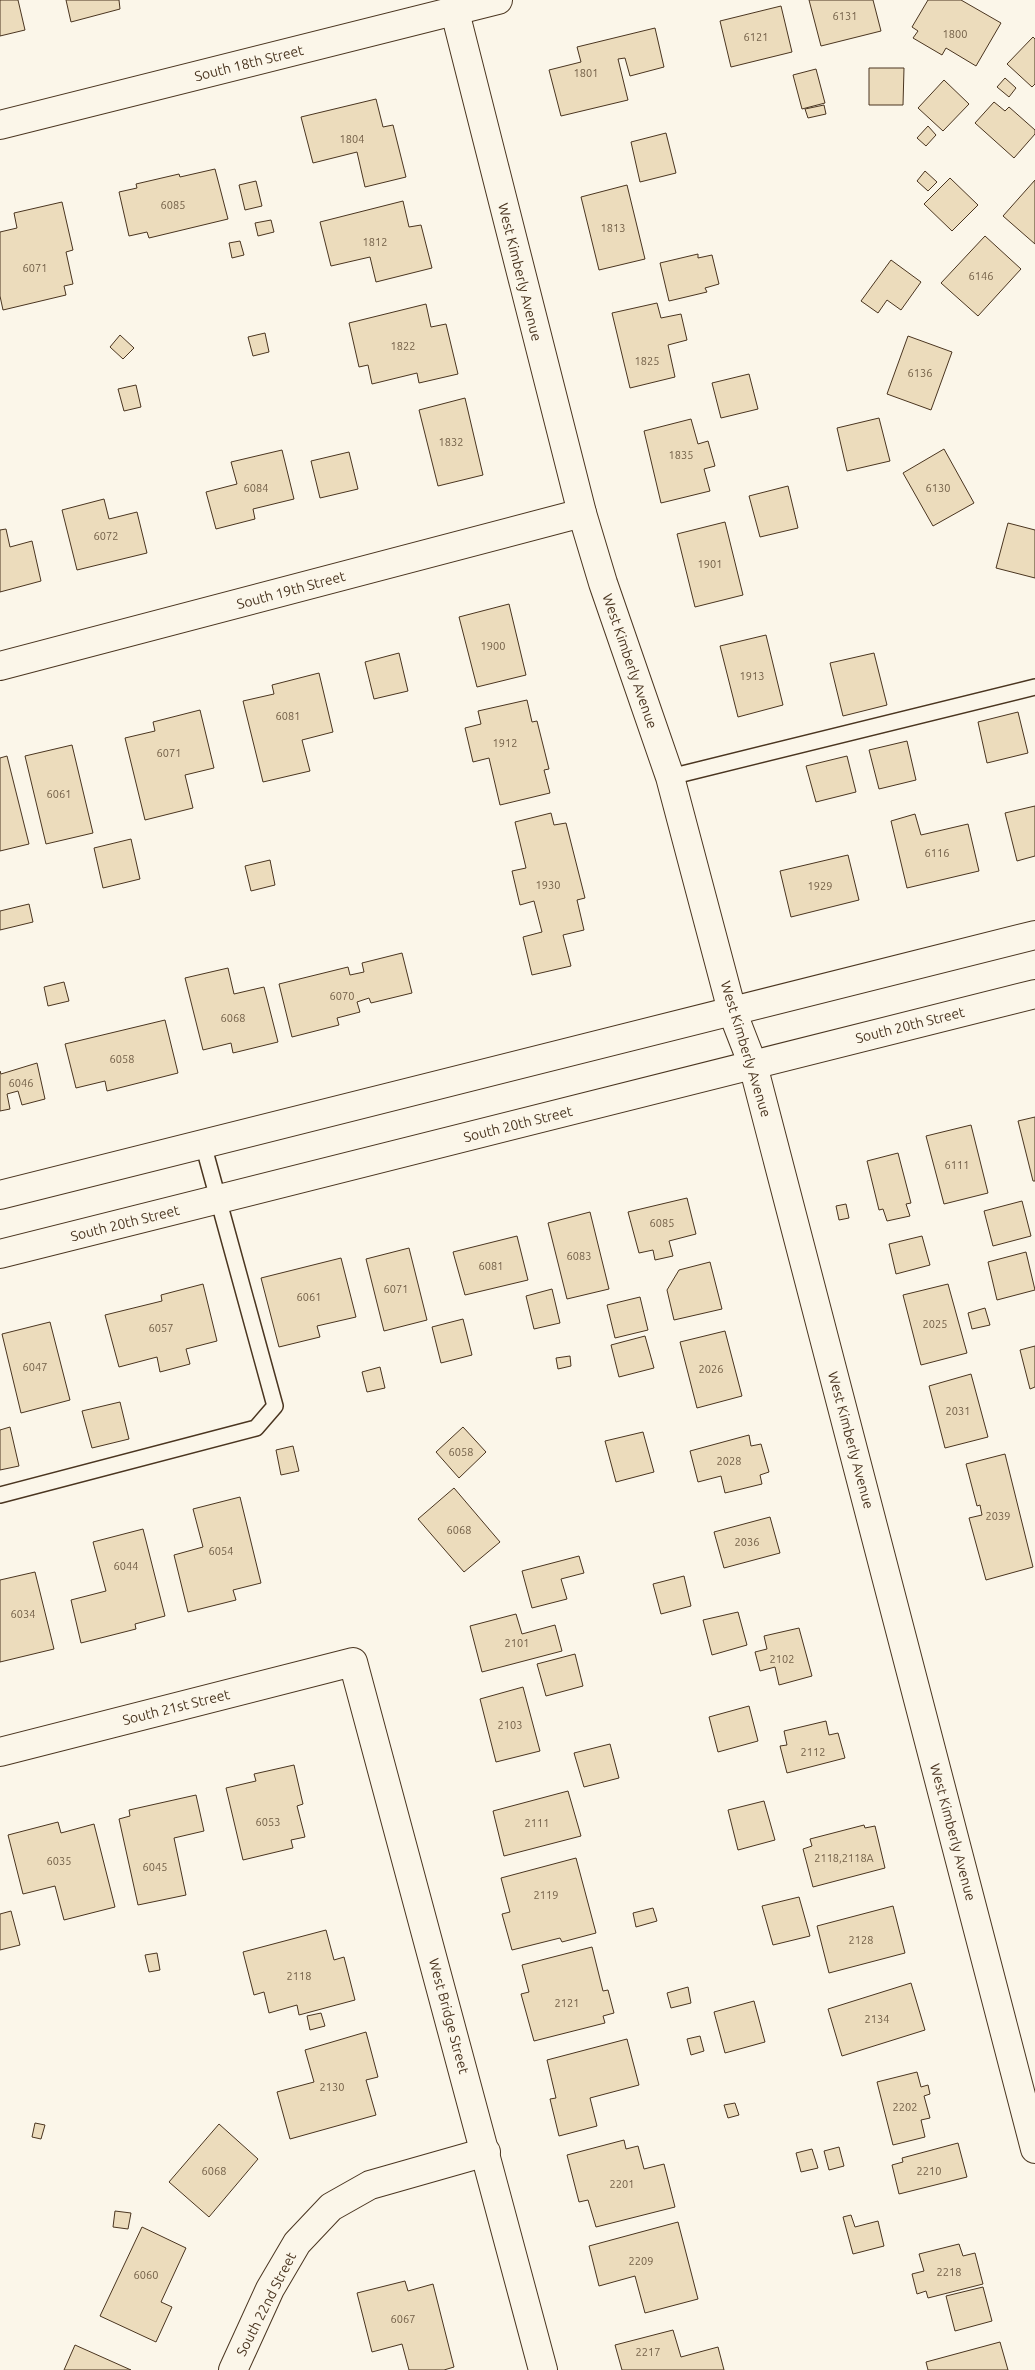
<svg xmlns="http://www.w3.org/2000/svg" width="1035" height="2370" viewBox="0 0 1035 2370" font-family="Ubuntu,sans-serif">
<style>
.building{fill:#ecdcbc;stroke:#4a3520}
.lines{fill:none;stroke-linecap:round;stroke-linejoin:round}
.lane-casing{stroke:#4a3520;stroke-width:18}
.street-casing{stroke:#4a3520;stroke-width:30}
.secondary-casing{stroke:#4a3520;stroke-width:30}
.lane{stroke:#fbf6e9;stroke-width:15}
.street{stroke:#fbf6e9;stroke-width:28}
.secondary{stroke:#fbf6e9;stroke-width:28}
.labels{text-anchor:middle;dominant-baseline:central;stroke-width:4;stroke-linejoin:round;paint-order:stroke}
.number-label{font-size:11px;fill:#725f47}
.street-label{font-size:14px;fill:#4a3520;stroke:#fbf6e9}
</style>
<rect width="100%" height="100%" fill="#fbf6e9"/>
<!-- building -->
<g class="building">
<polygon points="0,0 18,0 25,30 0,36"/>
<polygon points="66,0 119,0 120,9 71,22"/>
<polygon points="809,0 873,0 881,31 821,46"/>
<polygon points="928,0 961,0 1001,23 976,66 946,48 942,55 913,38 918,31 912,27"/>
<polygon points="781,6 792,52 731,67 720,21"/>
<polygon points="655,28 664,67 630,76 625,58 618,59 628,100 561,116 549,70 581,62 577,47"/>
<polygon points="1033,37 1035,39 1035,84 1032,87 1007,64"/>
<polygon points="869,68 904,68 903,105 869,105"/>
<polygon points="816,69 825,103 802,109 793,75"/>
<polygon points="1005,78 1016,88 1009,97 997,87"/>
<polygon points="944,80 969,104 943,131 918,108"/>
<polygon points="376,99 383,127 393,125 406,177 365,187 357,152 313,163 301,117"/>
<polygon points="994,102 1005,111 1009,107 1035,130 1035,134 1014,158 975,123"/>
<polygon points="824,105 826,114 808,118 805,109"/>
<polygon points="928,126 936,135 926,146 917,138"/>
<polygon points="666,133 676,173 640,182 631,142"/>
<polygon points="215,169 228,219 149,238 147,232 129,236 119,192 137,188 136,184 179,174 180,177"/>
<polygon points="925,171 937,182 928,191 917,181"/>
<polygon points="950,178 978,205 952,231 924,204"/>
<polygon points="1035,180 1035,244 1003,216"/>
<polygon points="256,181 262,206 245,210 239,185"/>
<polygon points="627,185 645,259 599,270 581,197"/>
<polygon points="403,201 409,227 421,225 432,268 376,282 370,257 331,266 320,222"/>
<polygon points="62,202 73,250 66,252 73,284 64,286 66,295 3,310 0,296 0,232 17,228 14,213"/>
<polygon points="271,220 274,232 258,236 255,223"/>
<polygon points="985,236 1021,269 978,316 941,283"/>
<polygon points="240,241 244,255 232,258 229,243"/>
<polygon points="698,254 698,258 712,255 719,284 705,288 707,292 669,301 660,263"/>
<polygon points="891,260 921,282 901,310 887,300 878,313 861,301"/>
<polygon points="657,303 661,318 681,314 687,340 668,345 675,377 630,388 612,313"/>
<polygon points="426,304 431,327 446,324 458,374 419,383 417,373 372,384 368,365 359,367 349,323"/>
<polygon points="265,333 269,352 253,356 248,337"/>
<polygon points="120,335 134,348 123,359 110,347"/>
<polygon points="908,336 952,352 931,410 887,394"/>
<polygon points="749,374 758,409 721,418 712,383"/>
<polygon points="136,385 141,407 124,411 118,389"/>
<polygon points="465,398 483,475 438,486 419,410"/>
<polygon points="879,418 890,461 847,471 837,428"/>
<polygon points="691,419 698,444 708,441 715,466 704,469 710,491 661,503 644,431"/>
<polygon points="944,449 974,503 933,526 903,473"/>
<polygon points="282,450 294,499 253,509 255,519 216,529 206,492 237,484 231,462"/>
<polygon points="349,452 358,489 320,498 311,461"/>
<polygon points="788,486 798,528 760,537 749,496"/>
<polygon points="104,499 109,519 137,512 147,553 77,570 62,510"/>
<polygon points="725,522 743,595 695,607 677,534"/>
<polygon points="1008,523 1035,530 1035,578 996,568"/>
<polygon points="6,529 10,547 32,541 41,581 0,592 0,530"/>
<polygon points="509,604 526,675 477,687 459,617"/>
<polygon points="766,635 783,705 738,717 720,646"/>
<polygon points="399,653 408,691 374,699 365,662"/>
<polygon points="874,653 887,705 843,716 830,663"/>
<polygon points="319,673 333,732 302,740 310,771 263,782 243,701 274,694 272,685"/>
<polygon points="527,700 532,722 537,721 549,769 544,770 550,793 500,805 489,758 473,762 465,728 481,724 478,711"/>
<polygon points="200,710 214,768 185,775 193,808 145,820 125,738 155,731 153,722"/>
<polygon points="1018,712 1028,753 987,763 978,722"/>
<polygon points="907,741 916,780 879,789 869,750"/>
<polygon points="72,745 93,833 46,844 25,756"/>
<polygon points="7,756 29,844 0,851 0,758"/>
<polygon points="847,756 856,792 816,802 806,766"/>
<polygon points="1035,806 1035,856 1017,861 1005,813"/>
<polygon points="551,813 554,825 566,823 585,898 577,900 584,930 563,935 571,966 532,975 523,937 542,932 534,901 520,905 512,871 526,868 515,822"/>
<polygon points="915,814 921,835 968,824 979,871 907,888 891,821"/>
<polygon points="131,839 140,879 103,888 94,848"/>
<polygon points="848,855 859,900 791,917 780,871"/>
<polygon points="270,860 275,885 251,891 245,866"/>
<polygon points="29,904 33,922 0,930 0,911"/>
<polygon points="402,953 412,993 371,1003 369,998 357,1002 360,1012 337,1018 339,1025 292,1037 279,984 348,967 350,975 364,972 362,963"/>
<polygon points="228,968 234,994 264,987 278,1042 233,1053 231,1043 203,1050 185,978"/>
<polygon points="64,982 69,1001 48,1006 44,987"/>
<polygon points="165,1020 178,1073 107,1091 105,1081 76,1088 65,1044"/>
<polygon points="37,1063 45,1099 22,1105 18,1091 7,1094 10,1109 0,1111 0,1071 1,1074"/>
<polygon points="1035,1117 1035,1181 1033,1181 1018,1121"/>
<polygon points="971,1125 988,1193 944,1204 926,1136"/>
<polygon points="898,1153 911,1203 906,1204 910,1216 887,1221 883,1209 879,1210 867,1161"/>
<polygon points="687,1198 696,1234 669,1241 673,1256 655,1260 653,1250 639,1253 628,1212"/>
<polygon points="1022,1201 1031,1236 993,1246 984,1211"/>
<polygon points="846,1204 849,1218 839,1220 836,1206"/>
<polygon points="590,1212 609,1289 567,1299 548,1223"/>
<polygon points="517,1236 528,1280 465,1295 453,1252"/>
<polygon points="922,1236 930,1265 896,1274 889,1244"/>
<polygon points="409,1248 427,1320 384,1331 366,1259"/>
<polygon points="1026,1252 1035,1290 997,1300 988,1262"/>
<polygon points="341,1258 356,1317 317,1326 320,1337 279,1347 261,1278"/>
<polygon points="710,1262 722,1309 674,1320 667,1290 679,1270"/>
<polygon points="203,1284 217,1341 186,1349 190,1364 160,1372 157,1357 119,1367 105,1315 162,1301 161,1295"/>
<polygon points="948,1284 967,1353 921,1365 903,1295"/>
<polygon points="552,1289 560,1323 534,1329 526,1296"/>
<polygon points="640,1297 648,1330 615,1338 607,1305"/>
<polygon points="985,1308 990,1325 972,1329 968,1313"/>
<polygon points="463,1319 472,1355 441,1363 432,1327"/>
<polygon points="50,1322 70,1400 21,1413 2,1334"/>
<polygon points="725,1331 742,1396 697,1408 680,1342"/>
<polygon points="645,1336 654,1368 619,1377 611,1345"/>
<polygon points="1035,1346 1035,1387 1030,1389 1020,1350"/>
<polygon points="570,1356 571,1366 558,1369 556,1358"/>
<polygon points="380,1367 385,1388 367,1392 362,1372"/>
<polygon points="971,1374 988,1437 945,1448 929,1386"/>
<polygon points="120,1402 129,1439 92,1448 82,1411"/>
<polygon points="10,1427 19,1466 0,1470 0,1430"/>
<polygon points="463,1427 486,1452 459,1478 436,1452"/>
<polygon points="643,1432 654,1472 616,1482 605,1441"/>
<polygon points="749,1435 751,1446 761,1444 769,1472 760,1475 762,1484 725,1493 721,1476 698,1482 690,1451"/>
<polygon points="293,1446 299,1471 281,1475 276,1450"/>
<polygon points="1005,1454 1033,1567 986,1580 969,1518 982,1515 980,1505 977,1506 966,1464"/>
<polygon points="454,1488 500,1542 464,1572 418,1519"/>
<polygon points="240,1497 261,1583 233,1590 236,1600 188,1612 174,1555 203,1547 193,1509"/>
<polygon points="770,1517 780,1553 724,1568 714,1532"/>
<polygon points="143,1529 165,1616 135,1624 136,1629 81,1643 71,1600 106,1591 93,1542"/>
<polygon points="579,1556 584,1573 561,1579 567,1599 532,1608 522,1571"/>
<polygon points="35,1572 54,1649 0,1662 0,1580"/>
<polygon points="684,1576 691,1606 661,1614 653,1584"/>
<polygon points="738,1612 747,1645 712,1655 703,1620"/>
<polygon points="516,1614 522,1634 555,1625 562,1651 482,1672 470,1626"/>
<polygon points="799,1628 812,1676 779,1685 775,1667 760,1671 755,1652 767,1649 764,1636"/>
<polygon points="575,1654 583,1686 546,1696 537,1664"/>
<polygon points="523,1687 540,1751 496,1762 480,1699"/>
<polygon points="749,1706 758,1741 718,1752 709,1717"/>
<polygon points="826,1721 829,1735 838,1733 845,1758 787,1773 780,1746 787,1745 784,1731"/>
<polygon points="610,1744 619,1778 584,1787 574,1753"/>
<polygon points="294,1765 303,1804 297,1806 305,1837 291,1840 293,1848 243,1860 226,1788 256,1781 254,1774"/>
<polygon points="568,1791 581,1836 504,1856 493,1811"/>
<polygon points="196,1795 204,1831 174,1838 186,1895 138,1905 119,1819 130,1816 129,1810"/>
<polygon points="764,1801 775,1840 738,1850 728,1810"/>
<polygon points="58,1822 61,1833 94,1824 115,1907 64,1920 55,1886 23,1894 8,1835"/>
<polygon points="864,1825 865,1828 875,1826 885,1868 813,1887 803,1849 812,1846 810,1839"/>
<polygon points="576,1858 596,1933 562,1942 560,1938 512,1950 502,1914 510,1912 501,1878"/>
<polygon points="799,1897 810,1936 773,1945 762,1906"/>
<polygon points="893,1906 905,1953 829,1973 817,1926"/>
<polygon points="653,1908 657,1921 636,1927 633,1913"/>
<polygon points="11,1911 20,1945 0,1950 0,1914"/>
<polygon points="326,1930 334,1960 344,1957 355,2000 299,2015 297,2005 269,2013 264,1992 254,1995 243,1952"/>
<polygon points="592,1947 603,1991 608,1990 614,2013 603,2016 605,2023 534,2041 521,1994 529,1992 522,1965"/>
<polygon points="157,1953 160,1970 149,1972 145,1955"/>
<polygon points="911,1983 925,2030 842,2056 828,2009"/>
<polygon points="688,1987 691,2003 671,2008 667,1993"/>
<polygon points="754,2001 765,2042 725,2053 714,2012"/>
<polygon points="321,2013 325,2026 310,2030 307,2016"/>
<polygon points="366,2032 378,2077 366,2080 376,2115 290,2139 277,2092 314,2082 305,2050"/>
<polygon points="700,2036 704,2051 691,2055 687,2039"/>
<polygon points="627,2039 639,2085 590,2098 597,2126 559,2136 550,2099 556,2098 547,2060"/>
<polygon points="917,2072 921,2087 928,2085 930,2094 924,2096 930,2118 921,2120 925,2137 893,2145 877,2082"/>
<polygon points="735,2103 739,2115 728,2118 724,2105"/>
<polygon points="35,2123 45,2125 41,2139 32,2137"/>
<polygon points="219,2124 258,2159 209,2217 169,2182"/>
<polygon points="624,2140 626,2149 638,2146 644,2169 664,2164 675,2207 596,2227 588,2200 579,2202 567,2155"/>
<polygon points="958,2143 967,2177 899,2194 892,2165 903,2162 902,2158"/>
<polygon points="839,2147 844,2166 829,2170 824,2151"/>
<polygon points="812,2149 818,2168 801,2172 796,2153"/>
<polygon points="115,2211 131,2213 128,2229 113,2227"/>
<polygon points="851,2215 855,2227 878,2221 884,2246 853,2254 843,2217"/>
<polygon points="678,2222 698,2299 645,2313 635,2276 599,2286 589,2246"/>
<polygon points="142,2227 186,2248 161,2302 172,2307 156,2342 100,2316"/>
<polygon points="959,2244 963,2256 975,2253 983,2284 928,2298 926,2291 917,2294 912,2274 924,2271 919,2254"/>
<polygon points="405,2281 408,2291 433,2284 454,2367 444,2370 409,2370 402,2344 372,2352 357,2293"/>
<polygon points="983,2287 992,2321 955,2331 946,2296"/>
<polygon points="673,2330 681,2357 718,2347 724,2370 622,2370 615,2345"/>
<polygon points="1000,2342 1008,2370 928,2370 926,2362"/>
<polygon points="75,2345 131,2370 64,2370"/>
</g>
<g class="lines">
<!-- lane casing -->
<g class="lane-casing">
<g id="lane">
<polyline points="670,777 1035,687"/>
<polyline points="0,1495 256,1428 275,1406 203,1144"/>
</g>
</g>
<!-- street casing -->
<g class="street-casing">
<g id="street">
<polyline points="455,12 582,513 603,583 670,777 732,1011 753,1065 1035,2149"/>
<polyline points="0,125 498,0"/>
<polyline points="0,666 582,513"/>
<polyline points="0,1752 353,1662 543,2370"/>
<polyline points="233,2370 270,2289 297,2243 331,2207 370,2185 486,2152"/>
</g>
</g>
<!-- secondary casing -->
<g class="secondary-casing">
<g id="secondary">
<polyline points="0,1195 1035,935"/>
<polyline points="0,1254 1035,994"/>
</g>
</g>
<!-- lane -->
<use href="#lane" class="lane"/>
<!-- street -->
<use href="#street" class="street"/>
<!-- secondary -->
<use href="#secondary" class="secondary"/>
</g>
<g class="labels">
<!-- number labels -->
<g class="number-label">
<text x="845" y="16">6131</text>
<text x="955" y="34">1800</text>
<text x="756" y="37">6121</text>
<text x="586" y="73">1801</text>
<text x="352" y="139">1804</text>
<text x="173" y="205">6085</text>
<text x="613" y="228">1813</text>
<text x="375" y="242">1812</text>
<text x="35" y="268">6071</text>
<text x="981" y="276">6146</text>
<text x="403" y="346">1822</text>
<text x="647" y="361">1825</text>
<text x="920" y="373">6136</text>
<text x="451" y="442">1832</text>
<text x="681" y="455">1835</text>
<text x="256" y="488">6084</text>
<text x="938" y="488">6130</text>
<text x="106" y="536">6072</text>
<text x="710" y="564">1901</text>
<text x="493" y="646">1900</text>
<text x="752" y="676">1913</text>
<text x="288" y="716">6081</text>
<text x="505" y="743">1912</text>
<text x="169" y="753">6071</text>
<text x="59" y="794">6061</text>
<text x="937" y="853">6116</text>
<text x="548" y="885">1930</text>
<text x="820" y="886">1929</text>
<text x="342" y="996">6070</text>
<text x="233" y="1018">6068</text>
<text x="122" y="1059">6058</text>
<text x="21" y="1083">6046</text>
<text x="957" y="1165">6111</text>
<text x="662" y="1223">6085</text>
<text x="579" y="1256">6083</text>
<text x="491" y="1266">6081</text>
<text x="396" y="1289">6071</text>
<text x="309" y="1297">6061</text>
<text x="935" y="1324">2025</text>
<text x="161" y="1328">6057</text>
<text x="35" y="1367">6047</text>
<text x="711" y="1369">2026</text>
<text x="958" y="1411">2031</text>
<text x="461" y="1452">6058</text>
<text x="729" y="1461">2028</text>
<text x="998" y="1516">2039</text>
<text x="459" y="1530">6068</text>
<text x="747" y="1542">2036</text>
<text x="221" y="1551">6054</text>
<text x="126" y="1566">6044</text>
<text x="23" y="1614">6034</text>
<text x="517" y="1643">2101</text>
<text x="782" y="1659">2102</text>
<text x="510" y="1725">2103</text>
<text x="813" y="1752">2112</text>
<text x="268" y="1822">6053</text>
<text x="537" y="1823">2111</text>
<text x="844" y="1858">2118,2118A</text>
<text x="59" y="1861">6035</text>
<text x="155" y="1867">6045</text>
<text x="546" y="1895">2119</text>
<text x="861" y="1940">2128</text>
<text x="299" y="1976">2118</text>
<text x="567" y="2003">2121</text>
<text x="877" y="2019">2134</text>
<text x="332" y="2087">2130</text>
<text x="905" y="2107">2202</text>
<text x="214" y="2171">6068</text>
<text x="929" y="2171">2210</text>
<text x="622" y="2184">2201</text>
<text x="641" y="2261">2209</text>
<text x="949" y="2272">2218</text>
<text x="146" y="2275">6060</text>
<text x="403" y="2319">6067</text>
<text x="648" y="2352">2217</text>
</g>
<!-- street labels -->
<g class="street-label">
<text transform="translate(249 63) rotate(-14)">South 18th Street</text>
<text transform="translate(520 272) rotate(76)">West Kimberly Avenue</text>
<text transform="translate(291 590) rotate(-15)">South 19th Street</text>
<text transform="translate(630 661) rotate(71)">West Kimberly Avenue</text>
<text transform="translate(910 1025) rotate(-14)">South 20th Street</text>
<text transform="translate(746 1049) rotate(73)">West Kimberly Avenue</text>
<text transform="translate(518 1124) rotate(-14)">South 20th Street</text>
<text transform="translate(125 1223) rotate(-14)">South 20th Street</text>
<text transform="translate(851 1440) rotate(75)">West Kimberly Avenue</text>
<text transform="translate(176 1707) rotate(-14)">South 21st Street</text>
<text transform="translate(953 1832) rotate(75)">West Kimberly Avenue</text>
<text transform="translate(449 2016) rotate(75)">West Bridge Street</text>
<text transform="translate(266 2304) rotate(-63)">South 22nd Street</text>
</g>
</g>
</svg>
